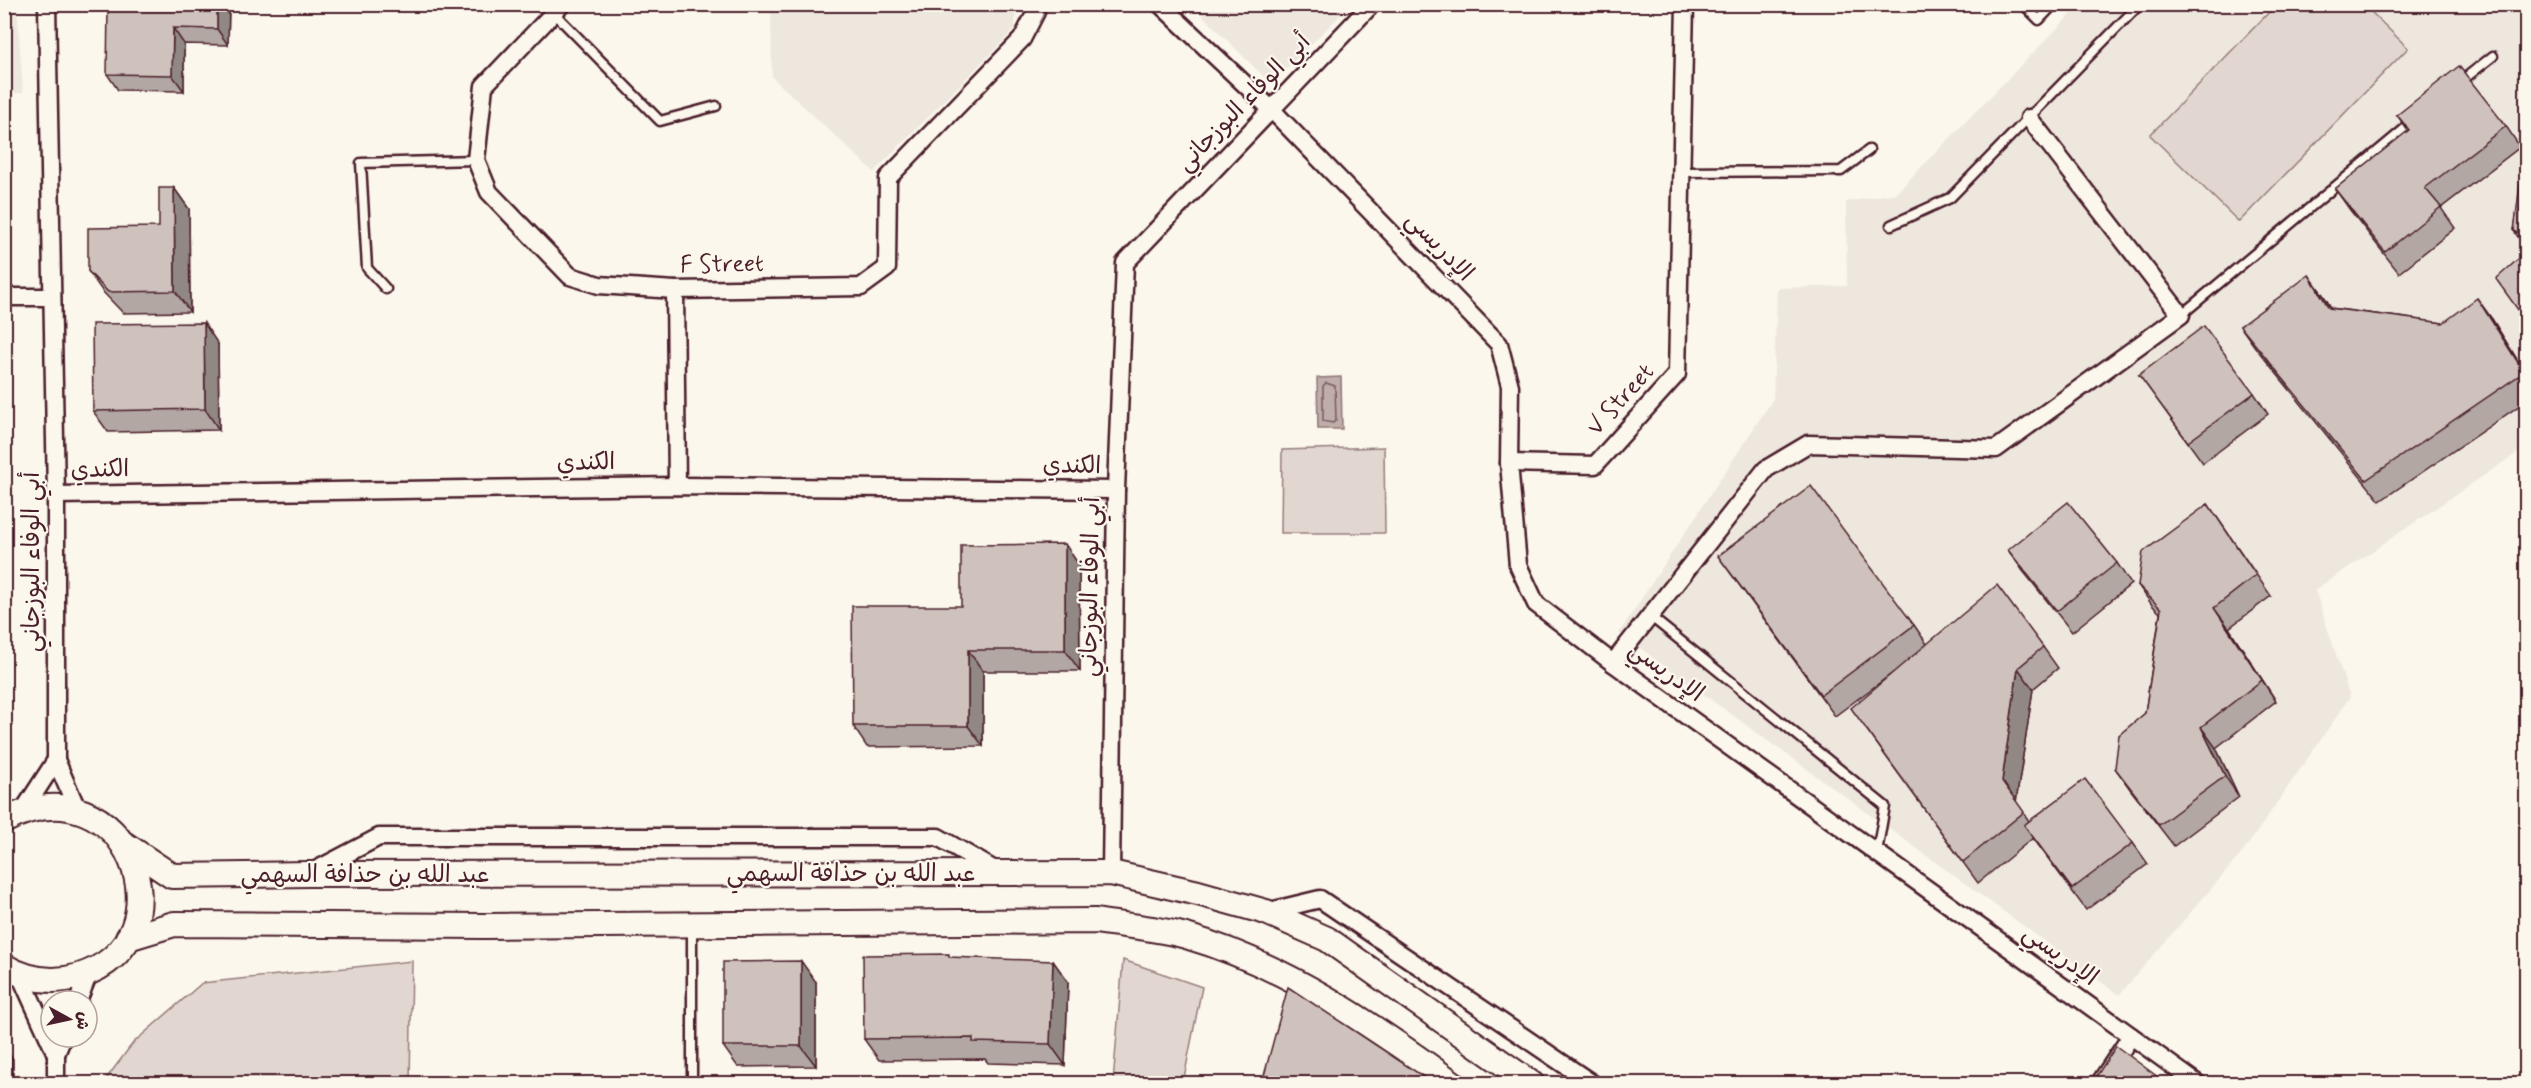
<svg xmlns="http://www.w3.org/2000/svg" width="2531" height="1088" viewBox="0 0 2531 1088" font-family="Mynerve,'Playpen Sans Arabic',sans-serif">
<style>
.built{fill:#eee7de}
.green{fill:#e2d7d0;stroke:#967b7e;stroke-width:1.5}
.water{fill:#bfadaa;stroke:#907477;stroke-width:1.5}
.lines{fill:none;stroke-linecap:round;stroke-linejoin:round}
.shore{stroke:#79585e;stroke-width:1.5}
.lane-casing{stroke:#4a1f2b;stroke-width:13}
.street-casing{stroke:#4a1f2b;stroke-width:21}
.secondary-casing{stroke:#4a1f2b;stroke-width:28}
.lane{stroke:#fbf7ec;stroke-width:8}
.street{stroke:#fbf7ec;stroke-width:16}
.secondary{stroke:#fbf7ec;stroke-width:24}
.wall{fill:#b2a7a2;stroke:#4a1f2b;stroke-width:1.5}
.shaded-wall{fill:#918884;stroke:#4a1f2b;stroke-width:1.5}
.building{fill:#cfc2bc;stroke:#4a1f2b;stroke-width:1.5}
.labels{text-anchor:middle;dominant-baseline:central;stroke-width:4.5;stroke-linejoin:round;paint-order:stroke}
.street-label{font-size:24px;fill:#4a1f2b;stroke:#fbf7ec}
</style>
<rect width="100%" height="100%" fill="#fbf7ec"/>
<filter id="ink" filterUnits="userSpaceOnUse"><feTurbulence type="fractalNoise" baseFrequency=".0167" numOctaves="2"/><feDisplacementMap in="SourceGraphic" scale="12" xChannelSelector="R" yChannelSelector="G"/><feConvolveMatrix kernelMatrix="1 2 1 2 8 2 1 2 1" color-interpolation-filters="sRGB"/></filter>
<g filter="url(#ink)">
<!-- built -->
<g class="built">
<polygon points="5,4 17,5 23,93 5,93"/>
<polygon points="771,5 1016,5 1015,29 874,172 772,77"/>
<polygon points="1192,5 1351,5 1271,84"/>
<polygon points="2080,5 2526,5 2526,447 2315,590 2350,697 2243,852 2119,995 1619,633 1773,399 1777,288 1847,286 1846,202 1896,193"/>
</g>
<!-- green -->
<g class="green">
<polygon points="2276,5 2364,5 2408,48 2239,222 2150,135"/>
<polygon points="1384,447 1385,533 1281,533 1282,450"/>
<polygon points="1123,960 1202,987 1183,1083 1113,1083"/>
<polygon points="412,961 410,1083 103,1083 133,1043 202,983"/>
</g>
<!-- water -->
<polygon class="water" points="1341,377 1342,429 1318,429 1317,378"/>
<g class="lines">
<!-- shore -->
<polygon class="shore" points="1326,383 1335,386 1336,420 1333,423 1323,421 1323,386"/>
<!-- lane casing -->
<g class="lane-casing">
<g id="lane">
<polyline points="2023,4 2039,20 2054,4"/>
<polyline points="554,13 660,121 716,106"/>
<polyline points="2460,82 2493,56"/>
<polyline points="1680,172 1841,171 1869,150"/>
<polyline points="1891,225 1950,198 2140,4"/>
<polyline points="386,289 367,268 361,163 476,160"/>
<polyline points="2181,315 2414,121"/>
<polyline points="1650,616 1885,806 1877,852"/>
<polyline points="692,927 692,1084"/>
</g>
</g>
<!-- street casing -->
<g class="street-casing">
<g id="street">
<polyline points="47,4 56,495 56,760"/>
<polyline points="562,4 484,86 476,160 489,192 570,276 599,285 675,290 861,287 887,268 888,178 1022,39 1036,12 1036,4"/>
<polyline points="1160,4 1271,109 1499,344 1510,386 1509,463 1518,565 1536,604 1613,663 2198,1084"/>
<polyline points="675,290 677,486"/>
<polyline points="4,297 52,297"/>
<polyline points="1509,463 1595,465 1677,374 1685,4"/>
<polyline points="56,495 677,486 1116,490"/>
<polyline points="1613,663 1766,469 1808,444 1996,449 2181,315 2029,118"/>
<polyline points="23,811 56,760 77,809"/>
<polyline points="312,872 379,837 938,837 998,872"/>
<polyline points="1111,873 1116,490 1125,263 1372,4"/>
<polyline points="1266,912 1320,899 1593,1084"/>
<polyline points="20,975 56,1054 63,1037"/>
<polyline points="78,1001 89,973"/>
<polyline points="56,1084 56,1054"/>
<polyline points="2099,1084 2131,1036"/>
</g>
</g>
<!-- secondary casing -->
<g class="secondary-casing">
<g id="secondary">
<path d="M 4,821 C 127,755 195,940 79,976 C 52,984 28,980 4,966"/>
<polyline points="124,844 172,876 308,874 1111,873 1198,893 1266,912 1327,939 1532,1084"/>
<path d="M 128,938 L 174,924 L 485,926 L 1096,921 C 1126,926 1158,928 1186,936 C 1286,965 1371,1024 1454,1084"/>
</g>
</g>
<!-- lane -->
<use href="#lane" class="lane"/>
<!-- street -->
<use href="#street" class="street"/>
<!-- secondary -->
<use href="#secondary" class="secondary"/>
</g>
<!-- wall -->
<g class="wall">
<polygon points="229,4 228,45 184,44 184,91 118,90 107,74 149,7"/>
<polygon points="2397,115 2506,126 2520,147 2441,208 2455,228 2399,273 2350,210 2335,189 2408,131"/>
<polygon points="2526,150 2526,249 2514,231"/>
<polygon points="174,188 189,209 190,312 123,313 103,292 88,271 159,227"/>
<polygon points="2324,296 2331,308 2443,323 2492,319 2526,374 2526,401 2380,501 2255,347 2240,326"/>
<polygon points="218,344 219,430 108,432 93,411"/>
<polygon points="2139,375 2254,393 2268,414 2203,463"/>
<polygon points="2208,504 2271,596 2229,628 2276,701 2216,748 2239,797 2174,846 2130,789 2115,768 2145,713 2160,613 2152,605 2138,585"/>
<polygon points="2008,550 2117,563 2131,584 2072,632 2023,571"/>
<polygon points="1718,556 1914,625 1927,644 2043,647 2058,668 2033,689 2016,802 2029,821 2133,843 2148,864 2086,910 2033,838 1978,883 1866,729 1894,672 1835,716"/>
<polygon points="1079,565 1080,671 983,671 983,746 867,747 853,726 961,606"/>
<polygon points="1053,961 1068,982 1065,1065 988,1063 985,1059 879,1060 864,1039"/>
<polygon points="816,982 816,1066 738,1067 723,1046"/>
</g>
<!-- shaded-wall -->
<g class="shaded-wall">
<polygon points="217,4 229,4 228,45 217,29"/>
<polygon points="173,28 184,44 184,91 172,75"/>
<polygon points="174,188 189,209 190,312 175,291"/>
<polygon points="2309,275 2324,296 2344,329 2329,308"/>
<polygon points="2477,298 2492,319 2526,374 2526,376"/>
<polygon points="204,323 218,344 219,430 205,409"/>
<polygon points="1065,544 1079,565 1080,671 1065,650"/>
<polygon points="2214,608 2229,628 2276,701"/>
<polygon points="968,650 983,671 983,746 968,726"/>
<polygon points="2018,668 2033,689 2016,802 2002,781"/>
<polygon points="2201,727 2216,748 2239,797 2225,776"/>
<polygon points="801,961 816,982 816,1066 801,1046"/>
<polygon points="1053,961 1068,982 1065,1065 1050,1044"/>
<polygon points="4,1047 13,1059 13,1083 4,1083"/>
</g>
<!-- building -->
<g class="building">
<polygon points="149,4 217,4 217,29 173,28 172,75 107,74 108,7 149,7"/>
<polygon points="2515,4 2526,4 2526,19"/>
<polygon points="2459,66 2506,126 2425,188 2441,207 2385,252 2335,189 2409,130 2397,115"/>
<polygon points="2526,150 2526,236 2514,231 2524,153"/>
<polygon points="159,188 174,188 175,291 108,292 88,271 88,228 159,227"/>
<polygon points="2526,252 2526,321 2496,279"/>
<polygon points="2309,275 2329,308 2443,323 2477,298 2524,372 2366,480 2240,326"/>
<polygon points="204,323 205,409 93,411 92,324"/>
<polygon points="2204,326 2254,393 2188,442 2139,375"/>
<polygon points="1811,486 1914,625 1821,695 1718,556"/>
<polygon points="2068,502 2117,563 2057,611 2008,550"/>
<polygon points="2208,504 2256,575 2214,608 2262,680 2201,727 2225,776 2159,825 2115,768 2119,735 2145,713 2161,609 2138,585 2143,552"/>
<polygon points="1065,544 1065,650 968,650 968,726 853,726 852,606 961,606 961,545"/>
<polygon points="1997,585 2043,647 2018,668 2002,781 2024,812 1963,862 1851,708"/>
<polygon points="2085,779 2133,843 2072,889 2024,825"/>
<polygon points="949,954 949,957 1053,961 1050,1044 973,1042 973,1038 864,1039 863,955"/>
<polygon points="801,961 801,1046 723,1046 723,962"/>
<polygon points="1288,987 1433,1083 1262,1083"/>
<polygon points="2116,1046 2166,1083 2092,1083"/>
</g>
</g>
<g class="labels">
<!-- street labels -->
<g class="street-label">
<text transform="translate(1244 103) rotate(-46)">أبي الوفاء البوزجاني</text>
<text transform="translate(1439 247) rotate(46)">الإدريسي</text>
<text transform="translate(722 265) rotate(-1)">F Street</text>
<text transform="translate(1621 400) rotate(-48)">V Street</text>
<text transform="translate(586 463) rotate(-1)">الكندي</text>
<text transform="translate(1072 466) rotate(1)">الكندي</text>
<text transform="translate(100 470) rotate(-1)">الكندي</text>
<text transform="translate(32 562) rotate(-90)">أبي الوفاء البوزجاني</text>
<text transform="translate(1091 587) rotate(-89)">أبي الوفاء البوزجاني</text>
<text transform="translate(1666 672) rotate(36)">الإدريسي</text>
<text x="851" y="874">عبد الله بن حذافة السهمي</text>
<text x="365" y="875">عبد الله بن حذافة السهمي</text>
<text transform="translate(2060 956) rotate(36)">الإدريسي</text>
</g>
</g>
<!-- margin -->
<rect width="2531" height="1088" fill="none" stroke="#fbf7ec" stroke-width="24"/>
<rect x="12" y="12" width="2507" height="1064" fill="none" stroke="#4a1f2b" stroke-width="2" filter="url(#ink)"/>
<!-- north arrow -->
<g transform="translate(69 1019) rotate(98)"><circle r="28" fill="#fbf7ec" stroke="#b4a19f" stroke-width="1.5"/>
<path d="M0-4.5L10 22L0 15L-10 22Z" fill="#4a1f2b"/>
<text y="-9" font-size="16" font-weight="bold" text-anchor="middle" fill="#4a1f2b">ش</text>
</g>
</svg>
